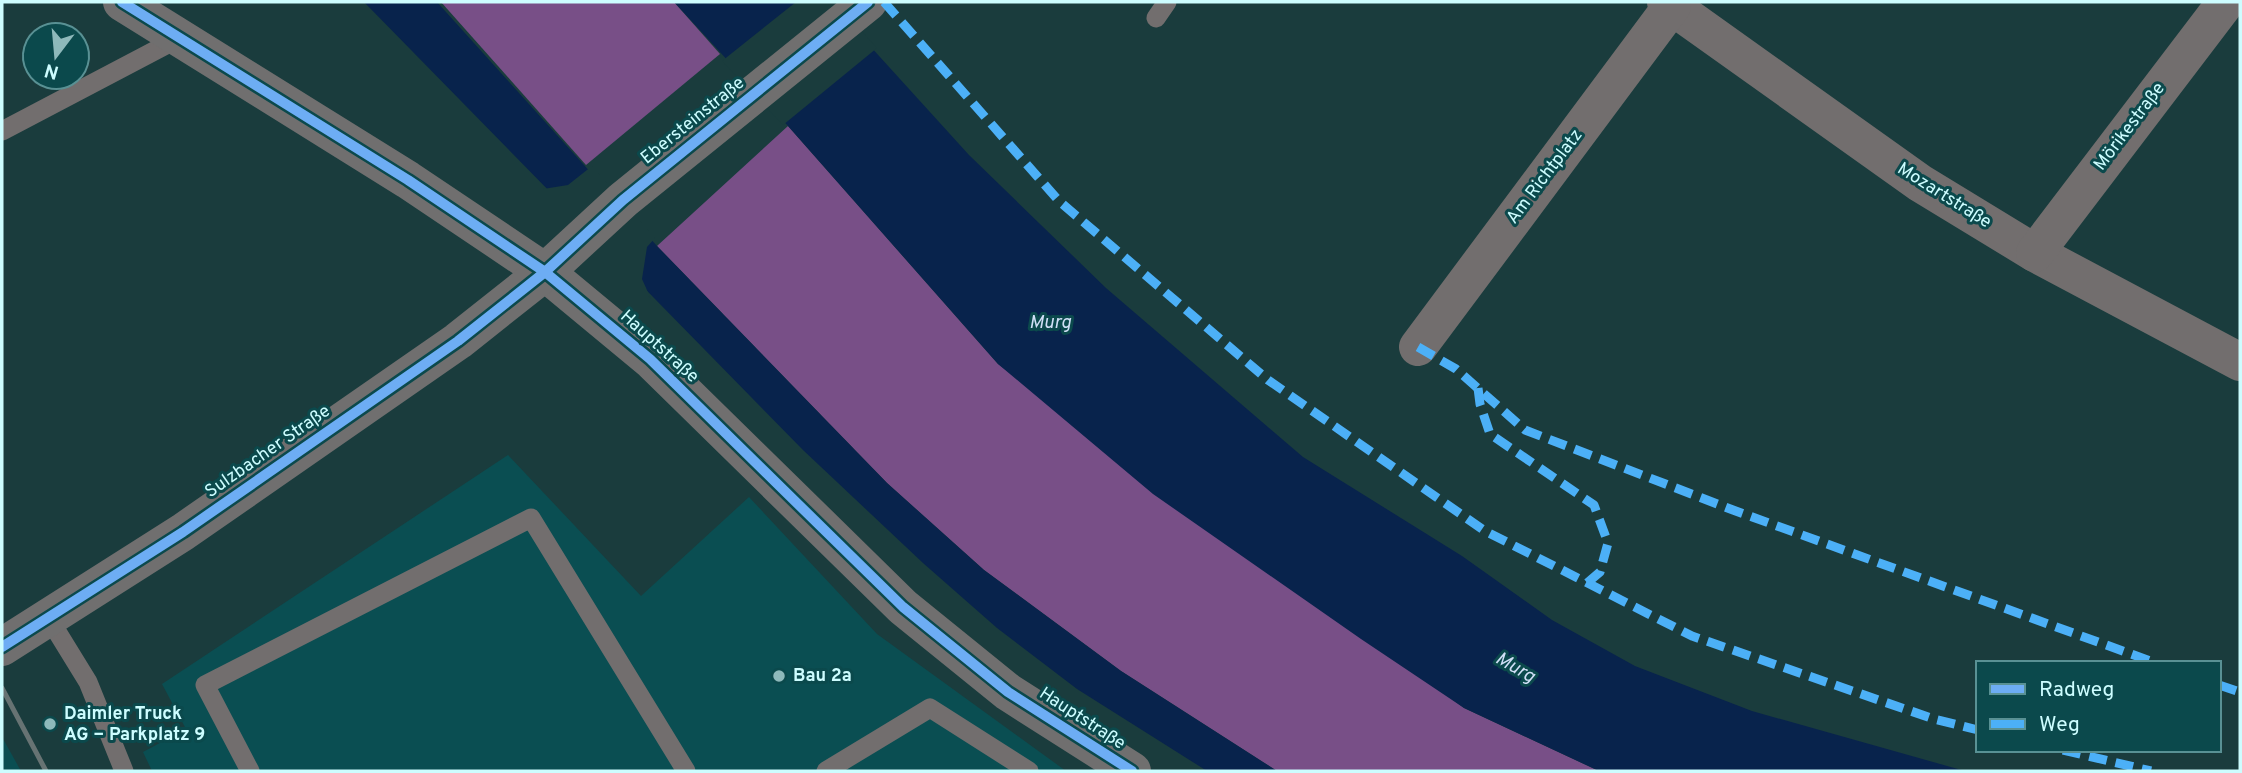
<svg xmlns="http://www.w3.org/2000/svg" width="2242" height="773" viewBox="0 0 2242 773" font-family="Overpass,sans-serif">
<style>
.built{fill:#0a4e52}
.green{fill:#784f87}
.water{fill:#08234c}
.pier{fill:#1a3c3d}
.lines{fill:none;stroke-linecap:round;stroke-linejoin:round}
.lane{stroke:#726e6e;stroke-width:19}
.street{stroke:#726e6e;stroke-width:38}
.secondary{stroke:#706f6f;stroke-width:38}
.rail{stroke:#677373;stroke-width:5}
.quiet{stroke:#4cb0f7;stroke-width:9;stroke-dasharray:18 9;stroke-linecap:butt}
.cycleway-casing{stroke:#0b494c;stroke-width:15}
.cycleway{stroke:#6dadf4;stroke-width:10}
.poi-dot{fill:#8eb9bb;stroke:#0b494c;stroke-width:2.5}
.labels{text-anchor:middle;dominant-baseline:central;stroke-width:6;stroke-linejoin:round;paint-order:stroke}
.street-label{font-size:18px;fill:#cdfdff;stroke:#0b494c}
.poi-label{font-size:18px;font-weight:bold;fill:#cdfdff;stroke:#0b494c;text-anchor:start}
.water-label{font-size:19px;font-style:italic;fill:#d0dff6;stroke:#0b494c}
</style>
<rect width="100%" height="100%" fill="#1a3c3d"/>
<!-- built -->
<g class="built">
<polygon points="508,455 641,596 749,497 877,634 1066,771 152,771 143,752 186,729 162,684"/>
<polygon points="2,737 21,771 2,771"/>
</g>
<!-- green -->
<g class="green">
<polygon points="441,2 674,2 720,54 586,165"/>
<polygon points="788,126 998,364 1464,708 1599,771 1277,771 1121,671 984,570 887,483 657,246"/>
</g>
<!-- water -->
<g class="water">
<polygon points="364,2 437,2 657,246 887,483 984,570 1121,671 1277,771 1207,771 1077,689 997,628 923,563 803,450"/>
<polygon points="674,2 830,2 969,155 1106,288 1303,457 1462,556 1552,620 1635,666 1752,711 1965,771 1599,771 1464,708 1361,639 1153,494 998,364 788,126"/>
</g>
<!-- pier -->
<g class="pier">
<polygon points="796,2 835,2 877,48 783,125 722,61"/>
<polygon points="592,166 655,238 647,247 642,279 651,299 543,189 568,185"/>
</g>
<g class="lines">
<!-- lane -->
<g class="lane">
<polyline points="1156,18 1167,2"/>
<polyline points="2,131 179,38"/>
<polyline points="48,617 88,682 124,771"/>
<polyline points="250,771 205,685 531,518 686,771"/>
<polyline points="826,771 930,708 1029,771"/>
</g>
<!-- street -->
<g class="street">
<polyline points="1666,2 1920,183 2035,253 2240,362"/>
<polyline points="2035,253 2226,2"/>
<polyline points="1418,347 1672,6"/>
</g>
<!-- secondary -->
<g class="secondary">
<polyline points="122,2 408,180 545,272 650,359 903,607 1008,692 1132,771"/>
<polyline points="2,647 183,532 458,341 545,272 623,200 868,2"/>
</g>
<!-- rail -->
<polyline class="rail" points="2,688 46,771"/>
<!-- quiet -->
<g class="quiet">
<polyline points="884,2 1059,201 1268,380 1485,531 1692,636 1934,719 1978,730"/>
<polyline points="1418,347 1456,369 1525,430 1733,510 2156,663"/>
<polyline points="1478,388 1480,404 1490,434 1594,505 1608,543 1600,572 1587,583"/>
<polyline points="2219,685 2240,692"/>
<polyline points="2063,750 2151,771"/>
</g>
<!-- cycleway casing -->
<g class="cycleway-casing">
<g id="cycleway">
<polyline points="122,2 408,180 545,272 650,359 903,607 1008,692 1132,771"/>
<polyline points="2,647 183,532 458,341 545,272 623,200 868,2"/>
</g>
</g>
<!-- cycleway -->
<use href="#cycleway" class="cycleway"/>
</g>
<!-- markers -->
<g class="poi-dot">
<circle cx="779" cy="676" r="7"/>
<circle cx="50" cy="724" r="7"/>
</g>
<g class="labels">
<!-- street labels -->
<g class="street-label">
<text transform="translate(693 121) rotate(-39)">Ebersteinstraße</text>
<text transform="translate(2130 127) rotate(-53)">Mörikestraße</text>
<text transform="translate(1545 177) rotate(-53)">Am Richtplatz</text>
<text transform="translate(1944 196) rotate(32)">Mozartstraße</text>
<text transform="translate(659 347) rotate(42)">Hauptstraße</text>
<text transform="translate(268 452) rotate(-35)">Sulzbacher Straße</text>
<text transform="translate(1082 719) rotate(33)">Hauptstraße</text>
</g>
<!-- poi labels -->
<g class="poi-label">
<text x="793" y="676">Bau 2a</text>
<text x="64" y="714">Daimler Truck<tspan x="64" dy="21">AG − Parkplatz 9</tspan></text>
</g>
<!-- water labels -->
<g class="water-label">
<text x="1050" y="323">Murg</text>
<text transform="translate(1515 668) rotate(30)">Murg</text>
</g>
</g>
<!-- border -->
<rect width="2242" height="773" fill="none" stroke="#cdfdff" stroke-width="7"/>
<!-- legend -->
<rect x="1976" y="661" width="245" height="91" fill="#0b494c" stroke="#599194" stroke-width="2"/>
<rect x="1990" y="684" width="35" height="10" fill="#6dadf4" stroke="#599194" stroke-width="2"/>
<text x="2039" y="696" font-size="21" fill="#cdfdff">Radweg</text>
<rect x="1990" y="719" width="35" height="10" fill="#4cb0f7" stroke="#599194" stroke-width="2"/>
<text x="2039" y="731" font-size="21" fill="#cdfdff">Weg</text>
<!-- north arrow -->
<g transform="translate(56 56) rotate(196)"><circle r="33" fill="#0b494c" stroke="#599194" stroke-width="2"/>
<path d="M0-5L12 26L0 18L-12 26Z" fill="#8eb9bb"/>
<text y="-10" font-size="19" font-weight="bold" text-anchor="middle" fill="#cdfdff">N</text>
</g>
</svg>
